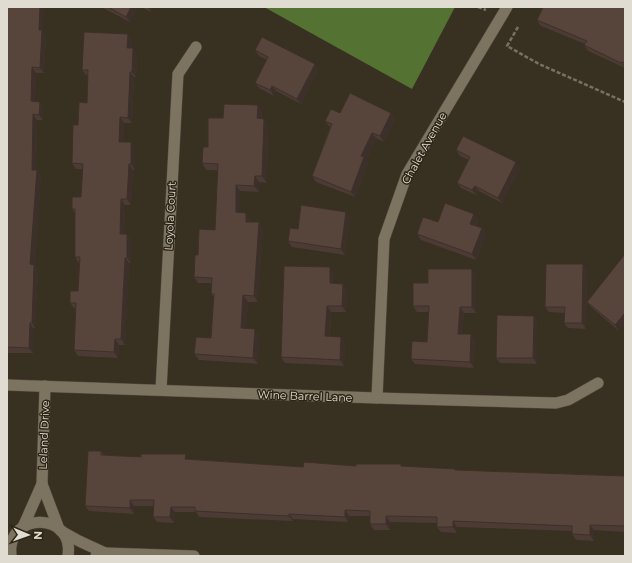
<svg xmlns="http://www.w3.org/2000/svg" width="632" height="563" viewBox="0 0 632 563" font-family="Montserrat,sans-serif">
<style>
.forest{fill:#547232}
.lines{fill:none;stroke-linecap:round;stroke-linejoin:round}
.minor-casing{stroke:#514b3d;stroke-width:12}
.path{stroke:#787163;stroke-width:2.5;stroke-dasharray:4 2;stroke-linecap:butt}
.minor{stroke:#7c7361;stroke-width:11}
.wall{fill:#4b3b34}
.shaded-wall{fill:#3d302a}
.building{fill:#57453c;stroke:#3d302a}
.labels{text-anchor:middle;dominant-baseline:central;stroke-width:3;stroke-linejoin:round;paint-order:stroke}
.street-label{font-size:11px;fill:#e1dcd2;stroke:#2d2616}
</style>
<rect width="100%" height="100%" fill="#383020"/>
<!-- forest -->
<polygon class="forest" points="264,7 455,7 412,89"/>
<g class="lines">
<!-- minor casing -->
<g class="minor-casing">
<g id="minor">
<polyline points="7,385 377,398 556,403 568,400 598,383"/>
<polyline points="45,386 42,484 59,529"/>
<polyline points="161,390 178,74 196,47"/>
<polyline points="377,398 384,239 407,174 507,7"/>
<polyline points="23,527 42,484"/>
<polyline points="61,531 79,541 105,553"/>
<path d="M 11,556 C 5,511 75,511 68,556"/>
<polyline points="96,556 105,553 194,556"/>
</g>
</g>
<!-- path -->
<g class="path">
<polyline points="478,7 486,10"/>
<polyline points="518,27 507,46 539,64 625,102"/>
</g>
<!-- minor -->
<use href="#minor" class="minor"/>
</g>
<!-- wall -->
<g class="wall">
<polygon points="7,7 43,32 46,36 44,73 36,73 35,101 43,107 43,120 37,120 36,170 41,176 35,265 38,270 35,328 33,328 33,353 7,353"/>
<polygon points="101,7 138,7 130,22"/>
<polygon points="141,7 154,7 151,12"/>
<polygon points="625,7 625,68 588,51 584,45 585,44 541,26 537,20"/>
<polygon points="132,39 131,48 137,54 136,77 134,77 132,123 124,123 123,142 135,147 135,170 133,170 131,205 125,205 124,234 131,240 131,263 129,263 125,345 119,345 118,358 78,356 74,350 76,308 74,308 70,303 78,291 79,263 75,257 75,214 72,209 81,197 83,169 76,169 72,163 78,125 87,103 88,75 86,75 82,70"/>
<polygon points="255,50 318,70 301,104 276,91 274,96 259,88 255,83 267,60 259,56"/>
<polygon points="262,111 262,118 264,119 268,125 267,183 259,182 259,192 240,191 240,212 250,219 250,222 259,222 263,228 258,302 248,302 246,328 259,335 258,364 199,360 194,354 211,338 214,298 211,294 211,283 198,283 194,277 198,255 215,230 218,170 206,170 202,163 208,147 223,118"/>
<polygon points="340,113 395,119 384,142 376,138 366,160 368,163 355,197 316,182 312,176 330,127 329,126 325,121"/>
<polygon points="456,150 516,162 520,168 502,203 479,191 476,195 461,188 457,183 469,160 460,156"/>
<polygon points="474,214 478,220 476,226 482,228 486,234 476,260 421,240 417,234 438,222"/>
<polygon points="350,217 345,255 292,247 288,241 298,229"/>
<polygon points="625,254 619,331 591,307 587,302"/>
<polygon points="587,270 586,329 568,328 564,323 565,313 549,312 545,307"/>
<polygon points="334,273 334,284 347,289 346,312 331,312 330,337 345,343 344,366 285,363 281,357"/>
<polygon points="476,275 476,313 464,313 462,334 475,340 474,368 415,364 411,359 427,342 429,312 417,312 413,306 428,283"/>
<polygon points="534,316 537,321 537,364 500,363 496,358"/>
<polygon points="101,451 104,455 189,459 303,467 356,466 403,467 456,470 625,476 625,532 594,530 594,541 576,540 572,534 572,531 457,527 457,533 441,532 437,527 437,523 390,522 390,530 374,530 370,524 370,516 349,516 348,522 293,519 293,521 199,517 196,512 175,512 174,523 157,522 153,517 154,506 134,506 134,514 89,511 85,506"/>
</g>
<!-- shaded-wall -->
<g class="shaded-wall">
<polygon points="40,7 44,7 43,32 46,36 44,73 40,68 39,30"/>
<polygon points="131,7 138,7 130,22 126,17"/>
<polygon points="148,7 154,7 151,12"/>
<polygon points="128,34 132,39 131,53 127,48"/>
<polygon points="133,48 137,54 136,77 132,72"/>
<polygon points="621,63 621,62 625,67 625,68"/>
<polygon points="315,64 318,70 301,104 297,99"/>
<polygon points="32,67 36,73 35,107 31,101"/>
<polygon points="130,72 134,77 132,123 128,118"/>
<polygon points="272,86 276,91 274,96 270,90"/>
<polygon points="40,102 43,107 43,120 39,115"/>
<polygon points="258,105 262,111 261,124 257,118"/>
<polygon points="391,113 395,119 384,142 380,136"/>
<polygon points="33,114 37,120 36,176 32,170"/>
<polygon points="120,117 124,123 123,147 119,142"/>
<polygon points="264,119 268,125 267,183 262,176"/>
<polygon points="372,133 376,138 366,160 368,163 355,197 351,192 361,156"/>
<polygon points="131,142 135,147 135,170 131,164"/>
<polygon points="516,162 520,168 502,203 498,198"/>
<polygon points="129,164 133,170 131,205 127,199"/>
<polygon points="37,170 41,176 35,265 38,270 35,328 32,323 30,264"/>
<polygon points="255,176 259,182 259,192 254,186"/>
<polygon points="236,185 240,191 240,218 236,212"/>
<polygon points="475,186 479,191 476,195 472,190"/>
<polygon points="121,199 125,205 124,240 120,234"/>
<polygon points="346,212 350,217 345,255 341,249"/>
<polygon points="246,213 250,219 250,228 246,222"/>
<polygon points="474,214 478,220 474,229 470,224"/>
<polygon points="259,222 263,228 258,302 254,296"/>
<polygon points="482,228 486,234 476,260 472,254"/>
<polygon points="127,234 131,240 131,263 127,258"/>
<polygon points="125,258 129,263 125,345 121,339"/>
<polygon points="583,264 587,270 586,329 582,323"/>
<polygon points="330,267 334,273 334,289 330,283"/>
<polygon points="472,269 476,275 476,313 472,307"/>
<polygon points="343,284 347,289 346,312 342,306"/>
<polygon points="243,295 248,302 246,334 241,328"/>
<polygon points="327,306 331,312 329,342 325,336"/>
<polygon points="460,307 464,313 462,339 458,334"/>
<polygon points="625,313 625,324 619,331 615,325"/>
<polygon points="534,316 537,321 537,364 533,358"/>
<polygon points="30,323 33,328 33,353 29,348"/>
<polygon points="255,329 259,335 258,364 253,358"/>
<polygon points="471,334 475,340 474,368 470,362"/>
<polygon points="341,337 345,343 344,366 340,360"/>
<polygon points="115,339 119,345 118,358 114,352"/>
<polygon points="130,500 134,506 134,514 130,508"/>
<polygon points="171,507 175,512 174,523 170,517"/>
<polygon points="345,510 349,516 348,522 345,517"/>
<polygon points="289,514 293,519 293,521 289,516"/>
<polygon points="386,516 390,522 390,530 386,524"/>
<polygon points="453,521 457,527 457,533 453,527"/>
<polygon points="590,525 594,530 594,541 590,535"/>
</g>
<!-- building -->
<g class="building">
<polygon points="7,7 40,7 39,30 42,30 40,68 32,67 31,101 40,102 39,115 33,114 32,170 37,170 30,264 34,265 32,323 30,323 29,348 7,347"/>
<polygon points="108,7 131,7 126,17"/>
<polygon points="543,7 625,7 625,63 621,62 621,63 584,45 587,41 537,20"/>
<polygon points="84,32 128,34 127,48 133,48 132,72 130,72 128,118 120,117 119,142 131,142 131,164 129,164 127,199 121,199 120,234 127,234 127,258 125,258 121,339 115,339 114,352 74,350 76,303 70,303 70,291 78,291 80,257 75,257 75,209 72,209 72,197 81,197 83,164 72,163 73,125 78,125 79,102 87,103 88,70 82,70"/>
<polygon points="262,37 315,64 297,99 272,86 270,90 255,83 268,57 255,50"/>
<polygon points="350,93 391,113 380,136 372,133 361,156 364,157 351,192 312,176 332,124 325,121 331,109 340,113"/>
<polygon points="224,104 258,105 257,118 264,119 262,176 255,176 254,186 236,185 236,212 246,213 246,222 259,222 254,296 243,295 241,328 255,329 253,358 194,354 196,337 211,338 214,294 211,294 212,278 194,277 195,255 198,255 199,229 215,230 218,164 202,163 203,147 208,147 208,118 223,118"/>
<polygon points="463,136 516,162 498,198 475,186 472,190 457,183 470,157 456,150"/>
<polygon points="445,203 474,214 470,224 482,228 472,254 417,234 423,217 438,222"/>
<polygon points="301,205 346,212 341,249 288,241 290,228 298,229"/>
<polygon points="625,254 625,313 615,325 587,302"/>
<polygon points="546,264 583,264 582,323 564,323 565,307 545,307"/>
<polygon points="284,266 330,267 330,283 343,284 342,306 327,306 325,336 341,337 340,360 281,357"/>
<polygon points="428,269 472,269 472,307 460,307 458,334 471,334 470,362 411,359 412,341 427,342 429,306 413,306 413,283 428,283"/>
<polygon points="497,315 534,316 533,358 496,358"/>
<polygon points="88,451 101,451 101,455 141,457 141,454 186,454 185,459 303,467 304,462 356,466 356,464 401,464 401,466 456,469 455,470 625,476 625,526 590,525 590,535 572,534 572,526 453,521 453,527 437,527 437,517 386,516 386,524 370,524 370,511 345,510 345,517 289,514 289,516 195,511 195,507 171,507 170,517 153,517 154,500 130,500 130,508 85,506"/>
</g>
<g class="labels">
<!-- street labels -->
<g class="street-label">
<text transform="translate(424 148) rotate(-61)">Chalet Avenue</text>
<text transform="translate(170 216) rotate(-87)">Loyola Court</text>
<text transform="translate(305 396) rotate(2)">Wine Barrel Lane</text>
<text transform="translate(44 435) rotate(-88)">Leland Drive</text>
</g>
</g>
<!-- border -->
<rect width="632" height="563" fill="none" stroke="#e1dcd2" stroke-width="16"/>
<!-- north arrow -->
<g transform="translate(28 535) rotate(92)" stroke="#2d2616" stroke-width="3" paint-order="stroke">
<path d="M0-3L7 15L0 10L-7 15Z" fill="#e1dcd2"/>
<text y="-6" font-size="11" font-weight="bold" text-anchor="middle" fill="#e1dcd2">N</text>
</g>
</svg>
